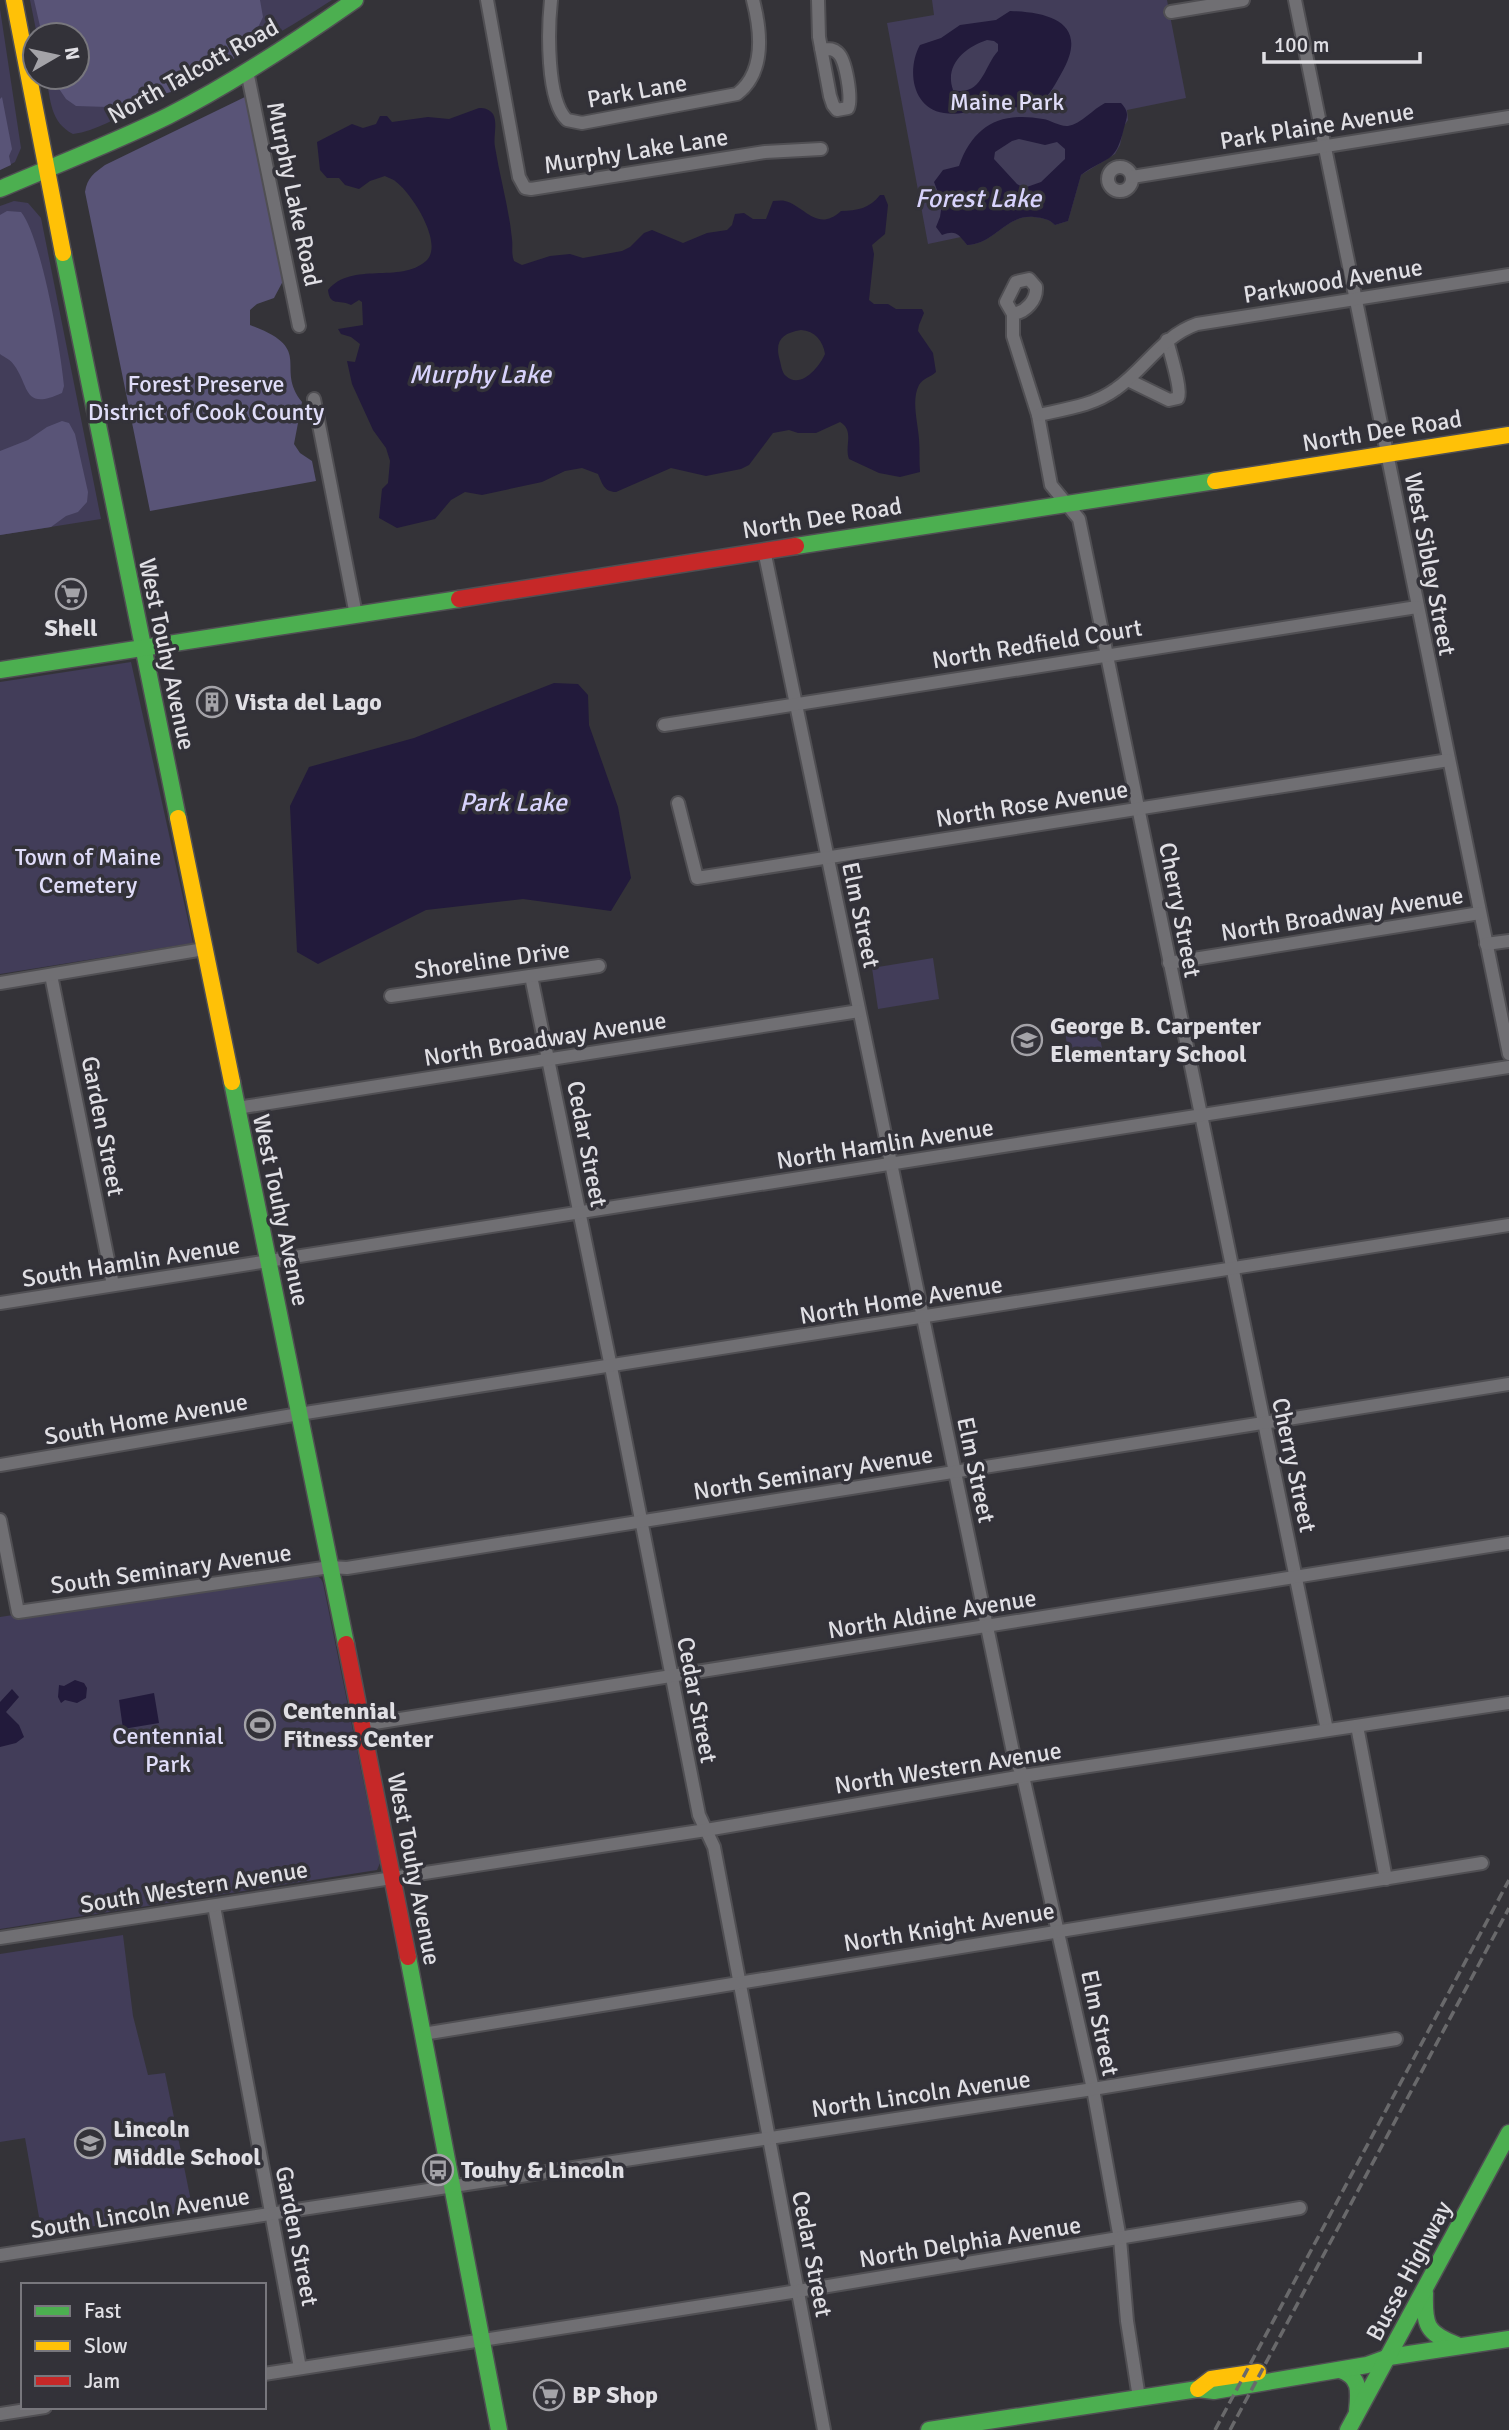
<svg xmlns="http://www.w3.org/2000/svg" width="1509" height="2430" viewBox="0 0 1509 2430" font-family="Signika,sans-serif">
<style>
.green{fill:#423d59}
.forest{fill:#595477}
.water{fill:#221a3b;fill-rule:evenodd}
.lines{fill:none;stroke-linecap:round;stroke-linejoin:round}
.street-casing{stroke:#504f53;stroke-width:16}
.fast-casing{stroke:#504f53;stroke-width:19}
.slow-casing{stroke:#504f53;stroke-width:19}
.jam-casing{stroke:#504f53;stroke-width:19}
.street{stroke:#706f73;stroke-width:12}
.fast{stroke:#4caf50;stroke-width:16}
.slow{stroke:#ffc107;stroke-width:16}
.jam{stroke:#c62828;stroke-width:16}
.rail{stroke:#69696b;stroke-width:3.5;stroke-dasharray:10 5;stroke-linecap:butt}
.labels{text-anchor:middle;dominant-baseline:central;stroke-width:7;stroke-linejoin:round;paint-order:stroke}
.street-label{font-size:24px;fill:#e0dfe4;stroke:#333239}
.park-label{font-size:24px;fill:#e0ddf9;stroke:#333239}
.poi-label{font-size:24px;font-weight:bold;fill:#e0dfe4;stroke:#333239;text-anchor:start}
.water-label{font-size:26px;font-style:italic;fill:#d8d3fc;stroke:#333239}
</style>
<rect width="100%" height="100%" fill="#343338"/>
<!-- green -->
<g class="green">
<path d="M 30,0 L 332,0 C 270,40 205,76 138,107 C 118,117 96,131 73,134 C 50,122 51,101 46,77 L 77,77 L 77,35 L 37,35 Z"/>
<path d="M 932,0 L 1167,0 L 1186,98 L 1127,110 L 1128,120 L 1124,126 L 1120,145 L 1115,154 L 1081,175 L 1068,221 L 1055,225 C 1049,219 1043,218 1034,217 C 1006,214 994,245 967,245 L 961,237 L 928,244 L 887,23 L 934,15 Z"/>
<polygon points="0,9 21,148 15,162 0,170"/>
<polygon points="14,201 28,203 41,218 101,519 0,535 0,206"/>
<polygon points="131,662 193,943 0,974 0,682"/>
<polygon points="933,958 939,999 878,1009 872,968"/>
<polygon points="1079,1023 1100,1038 1103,1053 1069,1058 1064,1025"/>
<polygon points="314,1573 321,1579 323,1583 380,1863 377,1870 0,1929 0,1617 13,1615 21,1619"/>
<polygon points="123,1935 133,2016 148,2075 165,2073 193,2211 42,2234 25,2138 0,2142 0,1954"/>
</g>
<!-- forest -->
<g class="forest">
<polygon points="34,0 260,0 263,17 246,52 171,92 108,107 76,106 66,99 51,77 77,77 77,35 42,35"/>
<path d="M 249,95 L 283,281 L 274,298 L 257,304 L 250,310 L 250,325 C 316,349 274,367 302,402 L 294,444 L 300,453 L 312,461 L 316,481 L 150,511 L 85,192 C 87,178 94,173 105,165 Z"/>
<polygon points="2,97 12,149 9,156 11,165 0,170 0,99"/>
<path d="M 7,211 L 21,212 C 41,236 61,351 64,386 L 62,393 C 23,411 30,387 14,365 C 11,360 4,357 0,354 L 0,215 Z"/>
<polygon points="62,421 69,423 75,434 88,492 87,502 78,512 66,516 51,527 0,535 0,451 28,440 47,427"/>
</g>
<!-- water -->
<g class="water">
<path d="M 1010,11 C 1053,12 1090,25 1061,74 C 1053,88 1049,98 1034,105 C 1023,110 1008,106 997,107 C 979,108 963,116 944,113 C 911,108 907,68 920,45 L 941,38 L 960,25 L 996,20 ZM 987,40 L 994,41 L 998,44 L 998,51 C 984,66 982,97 953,90 C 944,64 966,47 987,40 Z"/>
<path d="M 1105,103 L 1121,103 C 1130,113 1127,116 1124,128 C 1115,165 1108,155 1081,175 L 1068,221 L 1055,225 C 1049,219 1043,218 1034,217 C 1006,214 994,245 967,245 C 958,234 956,230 942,235 L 936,227 L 940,217 L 942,203 L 934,182 L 943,170 L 959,166 C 973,126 1000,111 1043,119 C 1051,120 1060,127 1068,126 C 1081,124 1093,109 1105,103 ZM 1019,139 L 1045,145 L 1057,142 L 1065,149 L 1065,159 L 1041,182 L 1024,188 L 1017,184 L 994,159 L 995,152 L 1012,141 Z"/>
<path d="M 479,108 C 485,108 489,109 493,114 C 498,123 493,137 495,147 C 500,178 509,208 512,239 C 513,247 511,253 514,261 L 522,265 L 550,256 L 570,254 L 583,258 L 622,251 L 630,247 L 644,233 L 652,230 L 683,243 L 707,233 L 727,230 L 732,225 L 735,214 L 744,213 L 753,219 L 766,219 L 773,201 C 777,201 781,200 785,201 C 805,206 817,233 841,211 C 857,211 870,208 880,195 L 884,195 L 888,205 L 885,234 L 872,245 L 874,254 L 869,300 L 874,304 L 888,304 L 896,309 L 922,309 L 924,313 L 919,325 L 918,331 L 933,353 L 936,372 C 931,377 923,378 919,385 C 911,400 918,423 919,439 C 920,450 919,461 920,472 L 900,477 L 879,473 L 849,459 C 844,446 855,431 840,422 L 816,433 L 798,433 L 789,430 L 773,433 L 749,465 L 741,469 L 706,476 L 671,468 L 616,492 C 604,492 602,483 598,474 L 582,468 L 565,471 L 542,482 L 482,495 L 465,492 L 451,500 L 435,519 L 397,528 L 379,518 L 382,489 L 388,483 L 390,461 L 386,448 L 373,430 L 352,384 L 347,361 L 355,362 L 360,344 L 351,337 L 341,334 L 338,329 L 363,325 L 362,302 L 359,300 L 351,305 C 339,299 330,307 328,290 C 352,261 400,284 426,261 C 445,244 411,192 395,181 C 395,180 386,177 385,176 L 370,181 L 359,189 L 345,185 L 339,178 L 327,178 L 320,170 L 317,142 L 352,124 L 363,128 L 376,124 L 380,116 L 387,116 L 392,122 L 428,117 L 449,119 ZM 801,330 C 815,331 823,341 825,354 C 820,366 801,390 786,376 C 782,373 781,365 780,361 C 774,341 782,333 801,330 Z"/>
<polygon points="554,683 578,684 588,695 589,725 618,807 631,878 611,911 523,899 426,910 318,964 297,952 290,806 309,767 414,738"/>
<polygon points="75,1680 84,1683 87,1688 86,1698 77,1703 65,1700 61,1703 58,1697 59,1685 64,1686"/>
<polygon points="12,1689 19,1697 6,1712 19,1725 24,1737 16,1743 0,1747 0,1702"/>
<polygon points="154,1693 159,1723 123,1729 119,1700"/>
</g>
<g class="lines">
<!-- street casing -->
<g class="street-casing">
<g id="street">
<polyline points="487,0 519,177 525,188 531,189 765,152 821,149"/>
<path d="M 551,0 C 548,28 546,100 567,120 L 582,123 L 737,94 C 766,72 761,31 753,0"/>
<path d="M 818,0 L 819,37 L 830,96 L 833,105 L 837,110 L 848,108 C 852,98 846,60 838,53 C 833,48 828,49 821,49"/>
<polyline points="1295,0 1509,1054"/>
<polyline points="1171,12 1243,0"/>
<polyline points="247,71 299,326"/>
<circle cx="1120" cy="179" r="12"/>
<polyline points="1132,177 1509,117"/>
<path d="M 1013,314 C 1026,312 1037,300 1036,287 L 1029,279 L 1016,282 L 1006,302 L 1013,314 L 1013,336 L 1038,415 L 1051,485 L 1079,519 L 1327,1730"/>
<path d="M 1128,380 L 1169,400 L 1178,398 C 1182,389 1170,353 1167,340"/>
<polyline points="314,399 356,615"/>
<path d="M 1038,415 C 1065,409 1093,406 1116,389 C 1145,369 1162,336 1197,324 L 1509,275"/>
<polyline points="764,550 1014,1757 1023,1776 1093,2089 1120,2239 1127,2321 1139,2398"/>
<polyline points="664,725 1417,607"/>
<polyline points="678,803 697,878 1449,760"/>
<polyline points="1486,944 1509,941"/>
<polyline points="1169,963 1480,913"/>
<polyline points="51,975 113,1285"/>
<polyline points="531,976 611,1367 699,1815 714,1847 824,2430"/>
<polyline points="0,983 204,949"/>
<polyline points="391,996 599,966"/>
<polyline points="237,1108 859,1011"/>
<polyline points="0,1303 1509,1067"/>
<polyline points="0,1465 299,1414 1509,1225"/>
<polyline points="0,1520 18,1612 330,1567 347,1568 1509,1384"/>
<polyline points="362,1725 1509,1543"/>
<polyline points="1357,1726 1386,1879"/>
<polyline points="214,1906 300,2368"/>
<polyline points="0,1938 706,1830 1023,1776 1509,1703"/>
<polyline points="423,2034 1482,1863"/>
<polyline points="0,2255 1093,2089 1396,2039"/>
<polyline points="264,2374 798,2291 1300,2208"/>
<polyline points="0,2414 45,2407"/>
</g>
</g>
<!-- fast casing -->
<g class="fast-casing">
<g id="fast">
<path d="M 0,189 C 56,165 113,143 168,116 C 233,83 295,42 355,0"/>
<polyline points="63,253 178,818"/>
<polyline points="796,546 1215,481"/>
<polyline points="0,670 459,599"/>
<polyline points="232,1082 346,1644"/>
<polyline points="408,1957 499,2430"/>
<path d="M 1425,2293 C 1424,2325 1426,2333 1457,2345"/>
<path d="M 1340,2370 C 1361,2377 1359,2392 1357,2411"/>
<polyline points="929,2430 1198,2389 1214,2391 1367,2365 1389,2357 1509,2339"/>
<polyline points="1348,2430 1509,2133"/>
</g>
</g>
<!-- slow casing -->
<g class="slow-casing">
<g id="slow">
<polyline points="14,0 63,253"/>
<polyline points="1215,481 1509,435"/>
<polyline points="178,818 232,1082"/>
<polyline points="1198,2389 1211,2379 1258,2372"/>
</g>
</g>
<!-- jam casing -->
<g class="jam-casing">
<g id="jam">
<polyline points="459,599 796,546"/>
<polyline points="346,1644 408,1957"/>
</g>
</g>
<!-- street -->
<use href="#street" class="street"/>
<!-- fast -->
<use href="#fast" class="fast"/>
<!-- slow -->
<use href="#slow" class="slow"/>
<!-- jam -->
<use href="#jam" class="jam"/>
<!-- rail -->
<g class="rail">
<polyline points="1215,2430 1509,1880"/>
<polyline points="1230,2430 1509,1908"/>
</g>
</g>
<!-- icons -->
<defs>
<g id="supermarket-ring" transform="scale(1.575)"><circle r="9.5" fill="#333239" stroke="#a4a3a8" stroke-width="1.5"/><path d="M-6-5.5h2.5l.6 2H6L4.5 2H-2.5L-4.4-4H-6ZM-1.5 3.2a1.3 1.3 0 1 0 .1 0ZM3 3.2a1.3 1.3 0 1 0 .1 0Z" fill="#a4a3a8"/></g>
<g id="building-ring" transform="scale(1.575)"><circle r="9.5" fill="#333239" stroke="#a4a3a8" stroke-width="1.5"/><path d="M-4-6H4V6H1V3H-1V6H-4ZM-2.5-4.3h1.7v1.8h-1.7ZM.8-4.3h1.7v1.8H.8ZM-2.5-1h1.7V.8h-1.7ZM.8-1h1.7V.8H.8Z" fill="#a4a3a8"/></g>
<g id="school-ring" transform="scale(1.575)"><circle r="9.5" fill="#333239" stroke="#a4a3a8" stroke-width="1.5"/><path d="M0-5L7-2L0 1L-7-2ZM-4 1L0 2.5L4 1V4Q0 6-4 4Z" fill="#a4a3a8"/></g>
<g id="stadium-ring" transform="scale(1.575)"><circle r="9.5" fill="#333239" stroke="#a4a3a8" stroke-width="1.5"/><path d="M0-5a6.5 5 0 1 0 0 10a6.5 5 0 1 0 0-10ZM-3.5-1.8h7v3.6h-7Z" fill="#a4a3a8"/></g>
<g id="bus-ring" transform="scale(1.575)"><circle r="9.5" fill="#333239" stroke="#a4a3a8" stroke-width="1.5"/><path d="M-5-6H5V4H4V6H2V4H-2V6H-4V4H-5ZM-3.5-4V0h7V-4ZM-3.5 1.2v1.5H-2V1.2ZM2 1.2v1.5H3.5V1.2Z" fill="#a4a3a8"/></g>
</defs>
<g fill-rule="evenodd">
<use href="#supermarket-ring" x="71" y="594"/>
<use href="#building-ring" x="212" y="702"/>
<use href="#school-ring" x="1027" y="1040"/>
<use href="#stadium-ring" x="260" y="1725"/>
<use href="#school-ring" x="90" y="2143"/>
<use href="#bus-ring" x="438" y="2170"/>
<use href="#supermarket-ring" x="549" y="2395"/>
</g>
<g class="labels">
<!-- street labels -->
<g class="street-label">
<text transform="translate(193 71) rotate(-29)">North Talcott Road</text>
<text transform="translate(637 91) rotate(-10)">Park Lane</text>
<text transform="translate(1317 126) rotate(-9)">Park Plaine Avenue</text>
<text transform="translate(636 151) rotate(-9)">Murphy Lake Lane</text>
<text transform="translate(294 194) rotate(78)">Murphy Lake Road</text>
<text transform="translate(1333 281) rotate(-9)">Parkwood Avenue</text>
<text transform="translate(1382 431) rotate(-9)">North Dee Road</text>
<text transform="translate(822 518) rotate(-9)">North Dee Road</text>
<text transform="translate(1430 564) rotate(79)">West Sibley Street</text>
<text transform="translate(1037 644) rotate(-9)">North Redfield Court</text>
<text transform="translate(167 654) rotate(78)">West Touhy Avenue</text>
<text transform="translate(1032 804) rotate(-9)">North Rose Avenue</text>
<text transform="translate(1180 910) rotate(79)">Cherry Street</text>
<text transform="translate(1342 914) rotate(-9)">North Broadway Avenue</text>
<text transform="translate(861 915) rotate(78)">Elm Street</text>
<text transform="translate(492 960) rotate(-8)">Shoreline Drive</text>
<text transform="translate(545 1039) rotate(-9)">North Broadway Avenue</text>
<text transform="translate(103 1126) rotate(79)">Garden Street</text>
<text transform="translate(587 1144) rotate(79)">Cedar Street</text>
<text transform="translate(885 1144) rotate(-9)">North Hamlin Avenue</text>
<text transform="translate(281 1210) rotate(78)">West Touhy Avenue</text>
<text transform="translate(131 1262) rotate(-9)">South Hamlin Avenue</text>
<text transform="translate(901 1300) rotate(-9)">North Home Avenue</text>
<text transform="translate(146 1419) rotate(-10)">South Home Avenue</text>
<text transform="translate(1294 1465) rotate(78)">Cherry Street</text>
<text transform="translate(976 1470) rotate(78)">Elm Street</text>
<text transform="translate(813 1473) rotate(-9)">North Seminary Avenue</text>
<text transform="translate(171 1569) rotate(-8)">South Seminary Avenue</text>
<text transform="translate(932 1614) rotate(-9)">North Aldine Avenue</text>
<text transform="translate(697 1700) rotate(79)">Cedar Street</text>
<text transform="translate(948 1768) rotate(-9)">North Western Avenue</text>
<text transform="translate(414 1869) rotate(79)">West Touhy Avenue</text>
<text transform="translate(194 1887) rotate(-9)">South Western Avenue</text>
<text transform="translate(949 1927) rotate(-9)">North Knight Avenue</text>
<text transform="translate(1100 2023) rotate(78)">Elm Street</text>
<text transform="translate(921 2094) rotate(-8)">North Lincoln Avenue</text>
<text transform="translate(140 2213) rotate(-9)">South Lincoln Avenue</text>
<text transform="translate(297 2236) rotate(79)">Garden Street</text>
<text transform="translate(970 2242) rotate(-9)">North Delphia Avenue</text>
<text transform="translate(812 2254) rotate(79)">Cedar Street</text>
<text transform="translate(1409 2271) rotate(-62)">Busse Highway</text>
</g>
<!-- park labels -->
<g class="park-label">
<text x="1007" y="102">Maine Park</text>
<text x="206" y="384">Forest Preserve<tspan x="206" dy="28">District of Cook County</tspan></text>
<text x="88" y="857">Town of Maine<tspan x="88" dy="28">Cemetery</tspan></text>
<text x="168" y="1736">Centennial<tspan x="168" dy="28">Park</tspan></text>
</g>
<!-- poi labels -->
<g class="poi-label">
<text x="71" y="628" text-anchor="middle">Shell</text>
<text x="235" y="702">Vista del Lago</text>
<text x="1050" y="1026">George B. Carpenter<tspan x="1050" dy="28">Elementary School</tspan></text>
<text x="283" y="1711">Centennial<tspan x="283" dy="28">Fitness Center</tspan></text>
<text x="113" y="2129">Lincoln<tspan x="113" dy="28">Middle School</tspan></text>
<text x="461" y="2170">Touhy &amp; Lincoln</text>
<text x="572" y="2395">BP Shop</text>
</g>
<!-- water labels -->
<g class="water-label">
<text x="978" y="199">Forest Lake</text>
<text x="480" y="375">Murphy Lake</text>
<text x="513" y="803">Park Lake</text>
</g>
</g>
<!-- legend -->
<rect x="21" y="2283" width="245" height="126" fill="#333239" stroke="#78777d" stroke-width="2"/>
<rect x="35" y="2306" width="35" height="10" fill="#4caf50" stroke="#78777d" stroke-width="2"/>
<text x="84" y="2318" font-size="21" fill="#e0dfe4">Fast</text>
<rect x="35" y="2341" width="35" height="10" fill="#ffc107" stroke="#78777d" stroke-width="2"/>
<text x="84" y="2353" font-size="21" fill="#e0dfe4">Slow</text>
<rect x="35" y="2376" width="35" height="10" fill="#c62828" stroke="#78777d" stroke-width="2"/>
<text x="84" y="2388" font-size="21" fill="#e0dfe4">Jam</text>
<!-- north arrow -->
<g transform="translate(56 56) rotate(81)"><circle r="33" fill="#333239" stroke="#78777d" stroke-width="2"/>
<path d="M0-5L12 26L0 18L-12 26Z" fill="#a4a3a8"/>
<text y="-10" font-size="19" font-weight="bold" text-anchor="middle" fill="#e0dfe4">N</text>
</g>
<!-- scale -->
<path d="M1264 52v10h156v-10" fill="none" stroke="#e0dfe4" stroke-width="3.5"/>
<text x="1274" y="52" font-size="21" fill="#e0dfe4" stroke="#333239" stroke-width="5" paint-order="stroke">100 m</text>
</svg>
